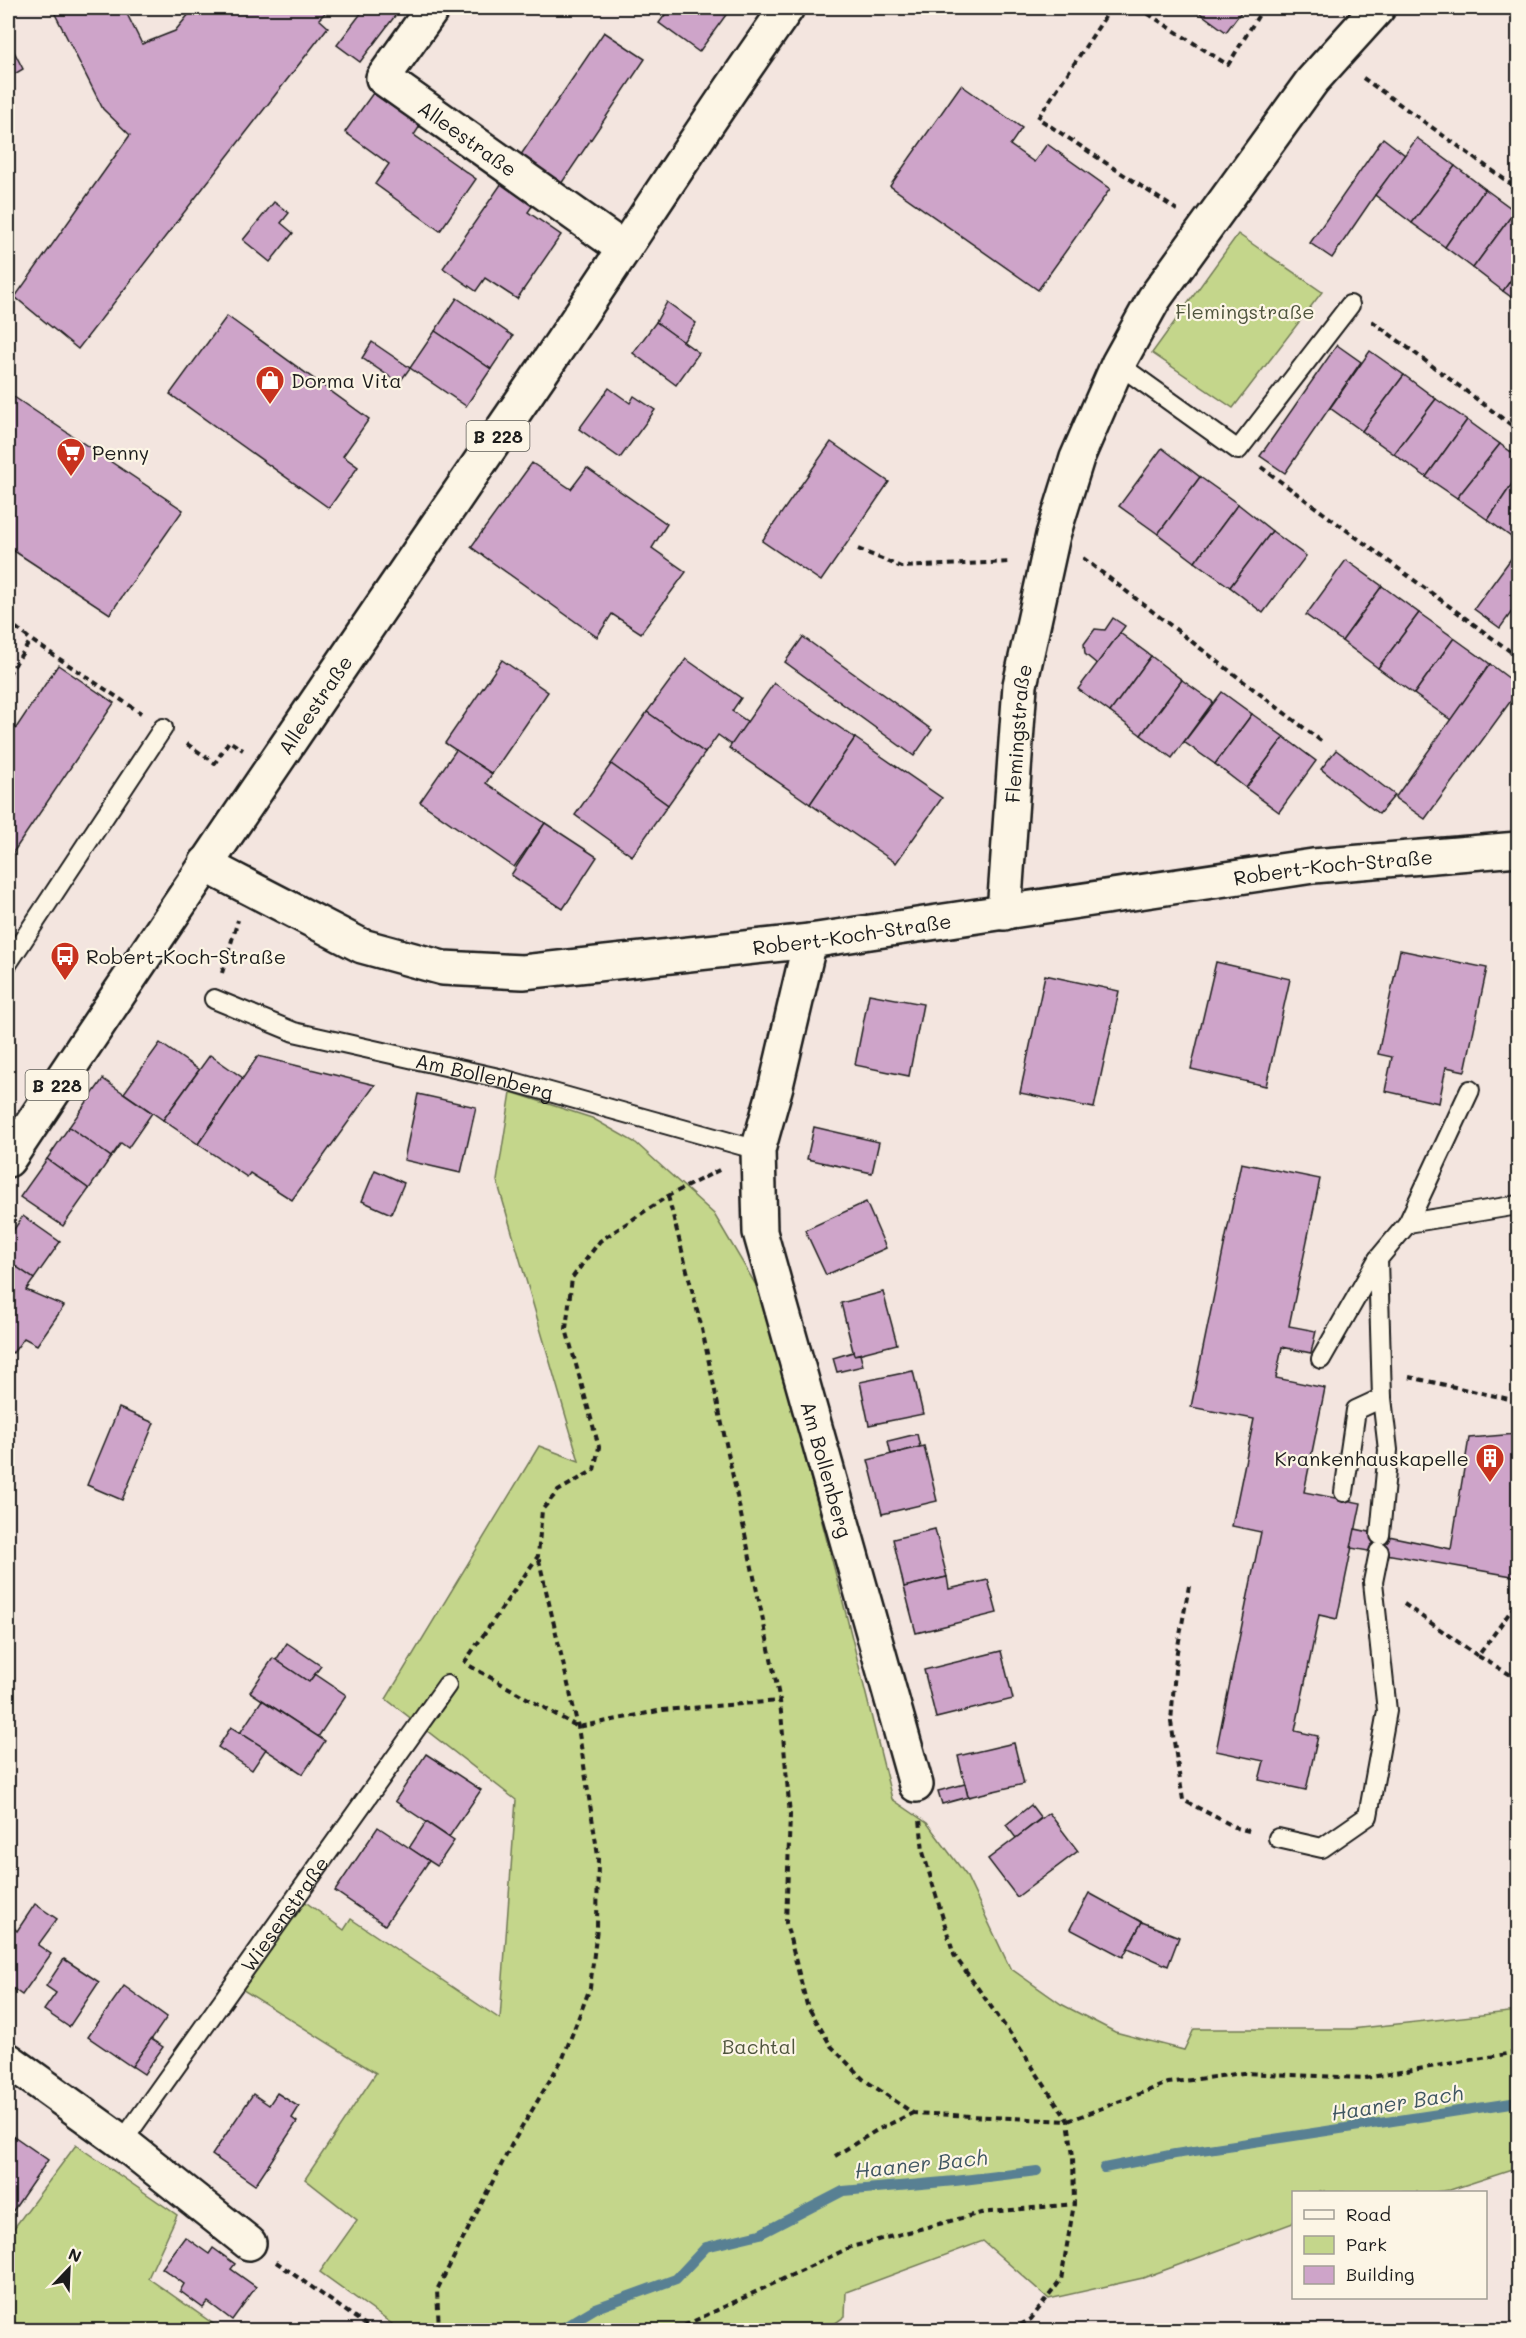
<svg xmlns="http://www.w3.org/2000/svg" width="1526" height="2338" viewBox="0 0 1526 2338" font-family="Mali,sans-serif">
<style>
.green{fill:#c4d68b;stroke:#707954;stroke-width:1.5}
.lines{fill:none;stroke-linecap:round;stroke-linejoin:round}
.stream{stroke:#598093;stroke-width:10}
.building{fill:#cea4c9;stroke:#1c1c1c;stroke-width:1.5}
.lane-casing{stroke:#1c1c1c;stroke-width:22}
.street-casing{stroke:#1c1c1c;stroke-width:38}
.primary-casing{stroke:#1c1c1c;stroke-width:38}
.path{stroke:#1c1c1c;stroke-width:4;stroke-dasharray:6 4.5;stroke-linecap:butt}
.lane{stroke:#fcf5e5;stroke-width:18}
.street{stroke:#fcf5e5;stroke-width:33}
.primary{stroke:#fcf5e5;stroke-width:33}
.labels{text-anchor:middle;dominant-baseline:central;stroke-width:4.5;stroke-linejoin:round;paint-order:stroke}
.shield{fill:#fcf5e5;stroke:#5f5d58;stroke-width:1.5}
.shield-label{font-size:18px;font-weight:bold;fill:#1c1c1c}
.street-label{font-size:20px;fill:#1c1c1c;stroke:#fcf5e5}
.park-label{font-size:20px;fill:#4e543d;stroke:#fcf5e5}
.poi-label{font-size:20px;fill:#1c1c1c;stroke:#fcf5e5;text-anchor:start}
.water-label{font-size:21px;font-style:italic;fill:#3f5661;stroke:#fcf5e5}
</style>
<rect width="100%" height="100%" fill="#f3e5df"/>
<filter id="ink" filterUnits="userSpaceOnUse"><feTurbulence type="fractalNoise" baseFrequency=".0167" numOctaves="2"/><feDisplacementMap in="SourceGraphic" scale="12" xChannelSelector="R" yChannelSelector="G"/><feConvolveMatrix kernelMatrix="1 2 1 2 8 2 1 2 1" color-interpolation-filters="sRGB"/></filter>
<g filter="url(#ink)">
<!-- green -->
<g class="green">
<polygon points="1238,234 1322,292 1233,408 1152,353"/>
<polygon points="511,1092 592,1118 636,1143 714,1214 763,1297 843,1602 892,1799 927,1823 966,1875 1010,1968 1061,2004 1115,2032 1184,2050 1194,2029 1351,2029 1518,2011 1518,2168 1450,2190 1434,2192 1294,2192 1293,2223 1143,2278 1049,2299 983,2241 846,2292 845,2316 826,2330 391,2330 392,2324 320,2272 357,2220 305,2179 376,2073 240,1988 300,1898 344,1930 351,1919 500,2019 516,1800 386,1699 539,1446 579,1461 497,1181"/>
<polygon points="76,2145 177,2215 148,2278 222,2330 8,2330 8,2236"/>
</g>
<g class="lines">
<!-- stream -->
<g class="stream">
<polyline points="1104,2168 1175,2154 1518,2102"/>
<polyline points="559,2330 596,2308 676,2279 706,2247 760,2234 843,2191 955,2181 1037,2171"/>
</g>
</g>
<!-- building -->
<g class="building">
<polygon points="52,8 124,8 142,44 175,31 194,8 325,8 328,10 319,19 328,27 78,349 15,297 130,135 103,109"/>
<polygon points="365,8 401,8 360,62 337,45"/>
<polygon points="670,8 731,8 699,52 659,23"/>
<polygon points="1193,8 1244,8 1226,32"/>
<polygon points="8,11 15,24 8,29"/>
<polygon points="604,32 645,59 557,190 516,162"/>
<polygon points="8,40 23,69 8,78"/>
<polygon points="961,85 1022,128 1010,145 1034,162 1047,144 1110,189 1038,290 890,186"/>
<polygon points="373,93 420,126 414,135 476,179 440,231 375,184 389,164 345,132"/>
<polygon points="1383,138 1405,155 1375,195 1332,258 1310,243"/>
<polygon points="1417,138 1455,166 1412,223 1375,195"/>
<polygon points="1455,166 1485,189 1445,247 1412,223"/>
<polygon points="504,180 535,202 528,212 561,235 517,299 485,278 476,291 443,268"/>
<polygon points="1485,189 1515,211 1473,268 1445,247"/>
<polygon points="274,202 289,213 281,223 293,233 270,262 243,240"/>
<polygon points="1515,211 1518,214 1518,270 1503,291 1473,268"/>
<polygon points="1518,270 1518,302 1503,291"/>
<polygon points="457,298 513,336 491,369 435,331"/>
<polygon points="667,302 696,323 683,342 656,322"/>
<polygon points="227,316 369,419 343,456 358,467 329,508 170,394"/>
<polygon points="656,322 699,353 676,385 633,353"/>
<polygon points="435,331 491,369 466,406 410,368"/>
<polygon points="372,342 410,368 399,383 362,358"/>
<polygon points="1337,345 1361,362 1285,473 1260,456"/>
<polygon points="1370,351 1404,375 1362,431 1330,408"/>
<polygon points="1404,375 1436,399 1394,454 1362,431"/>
<polygon points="609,388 630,403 634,396 655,410 620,458 579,429"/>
<polygon points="8,393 183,510 110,614 8,547"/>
<polygon points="1436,399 1467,420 1426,477 1394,454"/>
<polygon points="1467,420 1500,444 1457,498 1426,477"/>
<polygon points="831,442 889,482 821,581 762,541"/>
<polygon points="1500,444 1518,457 1518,475 1488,520 1457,498"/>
<polygon points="1162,448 1200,477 1158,534 1119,506"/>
<polygon points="532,463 571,489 587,468 667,524 652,548 686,572 641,633 612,614 597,637 471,547"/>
<polygon points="1518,475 1518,542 1488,520"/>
<polygon points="1200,477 1238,504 1195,562 1158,534"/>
<polygon points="1238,504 1272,531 1230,587 1195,562"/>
<polygon points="1272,531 1306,556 1263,613 1230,587"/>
<polygon points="1513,556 1518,561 1518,603 1500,628 1474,609"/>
<polygon points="1346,560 1382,586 1342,641 1306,615"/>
<polygon points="1382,586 1419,613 1378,668 1342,641"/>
<polygon points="1419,613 1454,638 1414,694 1378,668"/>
<polygon points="1113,618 1125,626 1097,664 1085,654 1084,644 1095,629 1105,630"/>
<polygon points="1120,633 1151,656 1110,712 1078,689"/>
<polygon points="803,637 932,730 914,756 785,662"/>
<polygon points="1454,638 1490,664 1451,720 1414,694"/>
<polygon points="1151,656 1182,680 1141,735 1110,712"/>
<polygon points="686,659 741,698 732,711 748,722 732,745 718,735 705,753 647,712"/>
<polygon points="502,660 548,692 492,774 445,743"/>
<polygon points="1490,664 1518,685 1518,691 1425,819 1395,798"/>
<polygon points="58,665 114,703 8,860 8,740"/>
<polygon points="1182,680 1213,702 1172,758 1141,735"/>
<polygon points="774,683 855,738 810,804 729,748"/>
<polygon points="1222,692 1252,714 1215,764 1184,742"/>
<polygon points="647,712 705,753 668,805 611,764"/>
<polygon points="1252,714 1284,737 1246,788 1215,764"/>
<polygon points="1284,737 1316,761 1279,812 1246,788"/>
<polygon points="855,738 942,798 896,863 810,804"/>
<polygon points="456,750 492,774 486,783 545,823 514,867 420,802"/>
<polygon points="1336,750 1395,795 1379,814 1321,769"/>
<polygon points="611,764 668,805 632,856 575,815"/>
<polygon points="545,823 597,857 563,909 511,875"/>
<polygon points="1400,950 1487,968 1465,1071 1446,1067 1439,1103 1385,1091 1392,1057 1378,1054"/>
<polygon points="1216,962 1290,979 1266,1086 1191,1069"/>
<polygon points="1045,975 1119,991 1094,1108 1020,1093"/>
<polygon points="869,994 923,1004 909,1076 855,1065"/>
<polygon points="160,1043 199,1070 163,1120 124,1093"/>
<polygon points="210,1055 243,1078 198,1144 163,1120"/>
<polygon points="258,1056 375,1085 292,1200 250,1173 247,1177 198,1144"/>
<polygon points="103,1079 152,1113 128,1148 121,1143 111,1157 69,1127"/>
<polygon points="418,1094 476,1107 461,1173 404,1160"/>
<polygon points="69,1127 111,1157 89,1189 47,1159"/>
<polygon points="814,1127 879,1142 872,1173 807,1159"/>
<polygon points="47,1159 89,1189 63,1226 20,1197"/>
<polygon points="1241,1163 1320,1179 1289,1326 1316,1331 1311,1353 1282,1347 1276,1378 1325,1388 1304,1492 1361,1503 1337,1619 1319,1615 1295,1731 1318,1736 1306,1790 1259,1780 1264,1761 1216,1751 1261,1532 1232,1526 1254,1419 1191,1407"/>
<polygon points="375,1170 404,1183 391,1214 362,1201"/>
<polygon points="866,1202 886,1248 826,1275 805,1230"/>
<polygon points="23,1216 60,1242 34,1279 8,1261 8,1238"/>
<polygon points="8,1261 34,1279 26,1290 64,1306 37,1345 24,1338 13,1353 8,1350"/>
<polygon points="883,1292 897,1344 854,1355 841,1303"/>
<polygon points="853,1352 854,1355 860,1354 863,1366 837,1372 833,1358"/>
<polygon points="913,1371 923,1414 869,1425 860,1382"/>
<polygon points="119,1408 154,1423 122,1500 87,1485"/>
<polygon points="917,1434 920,1447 891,1454 888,1441"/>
<polygon points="1516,1434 1518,1436 1518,1577 1351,1548 1355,1529 1451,1549 1469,1438"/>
<polygon points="924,1446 937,1501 882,1514 868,1460"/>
<polygon points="935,1529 947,1577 904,1587 893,1539"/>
<polygon points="947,1577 949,1589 988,1580 997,1613 916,1633 904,1587"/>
<polygon points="287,1643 321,1666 309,1682 276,1660"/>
<polygon points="1001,1651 1013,1699 936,1718 924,1670"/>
<polygon points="273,1658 309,1682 315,1674 346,1695 318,1737 250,1692"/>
<polygon points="262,1700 325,1741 303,1774 240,1733"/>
<polygon points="231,1727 266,1749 252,1770 218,1747"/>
<polygon points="1014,1743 1024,1784 968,1797 958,1756"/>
<polygon points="426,1754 481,1790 449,1837 395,1801"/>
<polygon points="965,1784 968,1797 942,1804 938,1791"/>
<polygon points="1031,1805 1041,1818 1016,1838 1006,1825"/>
<polygon points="1049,1813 1078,1851 1017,1897 988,1859"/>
<polygon points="426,1822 454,1841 437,1866 409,1848"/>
<polygon points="378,1827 429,1861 385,1925 335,1891"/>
<polygon points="1089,1893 1142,1922 1123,1957 1070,1929"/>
<polygon points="35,1904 57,1919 38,1945 51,1954 22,1995 8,1985 8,1938 14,1928 17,1931"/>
<polygon points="1142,1922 1179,1937 1168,1966 1128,1948"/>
<polygon points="64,1959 99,1982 69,2027 44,2010 56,1993 46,1986"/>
<polygon points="124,1986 167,2017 132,2067 88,2037"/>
<polygon points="151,2039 163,2047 144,2074 132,2066"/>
<polygon points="277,2093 299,2107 292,2118 297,2122 255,2185 212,2155 253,2094 269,2105"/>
<polygon points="8,2132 48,2160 8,2218"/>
<polygon points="185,2237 209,2254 213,2248 235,2264 231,2269 256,2287 232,2320 208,2302 203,2308 180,2291 184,2284 162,2268"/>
</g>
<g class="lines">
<!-- lane casing -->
<g class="lane-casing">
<g id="lane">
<polyline points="1118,364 1238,450 1350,305"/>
<polyline points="8,963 163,728"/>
<path id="s1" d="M 214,999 L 294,1032 L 503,1079 L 758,1150"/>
<polyline points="1408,1223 1470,1090"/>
<polyline points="1321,1359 1378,1259"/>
<polyline points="1344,1492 1356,1410 1382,1398"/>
<polyline points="1380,1535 1388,1450 1382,1398 1378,1259 1408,1223 1518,1205"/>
<polyline points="1278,1838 1322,1848 1368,1816 1387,1711 1373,1582 1379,1552"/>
<path id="s2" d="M 122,2142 L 447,1685"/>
</g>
</g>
<!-- street casing -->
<g class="street-casing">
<g id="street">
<path id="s3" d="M 433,8 L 383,78 L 624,249"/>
<path id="s4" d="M 206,863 L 221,873 L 362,946 L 443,968 L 523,972 L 810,941 L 1313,866 L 1518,849"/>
<path id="s5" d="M 1004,913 L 1020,685 L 1053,535 L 1077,458 L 1118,364 L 1154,299 L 1312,81 L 1378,8"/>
<path id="s6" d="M 810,941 L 776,1086 L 758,1150 L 760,1232 L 916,1785"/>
<polyline points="8,2060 122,2142 249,2243"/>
</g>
</g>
<!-- primary casing -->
<g class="primary-casing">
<g id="primary">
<path id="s7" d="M 8,1160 C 184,894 365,631 545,367 C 626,248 703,126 787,8"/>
</g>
</g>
<!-- path -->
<g class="path">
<polyline points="1111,8 1038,118 1177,210"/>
<polyline points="1139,8 1228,65 1263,8"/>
<polyline points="1363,78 1518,189"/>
<polyline points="1372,321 1518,430"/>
<polyline points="1261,467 1518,657"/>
<polyline points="858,549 901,567 1010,562"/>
<polyline points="1083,558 1321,741"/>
<polyline points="8,621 31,640 141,713"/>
<polyline points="8,675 31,640"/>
<polyline points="187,744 215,763 229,741 243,750"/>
<polyline points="222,973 238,920"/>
<polyline points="668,1196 702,1329 780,1701 790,1815 786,1923 807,2005 831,2046 863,2079 913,2113 1068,2121 1168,2083 1243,2073 1365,2078 1518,2052"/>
<polyline points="1409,1377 1518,1401"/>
<polyline points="1189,1586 1176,1657 1171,1722 1183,1800 1237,1828 1253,1832"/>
<polyline points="1404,1604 1478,1656 1518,1601"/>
<polyline points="1478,1656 1518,1679"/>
<polyline points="464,1663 538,1556 542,1510 558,1491 594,1470 599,1447 566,1329 572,1278 600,1241 668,1196 721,1169"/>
<polyline points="470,1666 578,1727 663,1710 780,1701"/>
<polyline points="835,2156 877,2130 913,2113"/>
<polyline points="276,2262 373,2330"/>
<polyline points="439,2330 437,2290 512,2144 563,2058 590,1988 597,1928 598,1856 578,1727 538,1556"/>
<polyline points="675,2330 851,2247 981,2213 1074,2204 1073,2156 1068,2121 1012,2036 954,1955 923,1852 920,1819"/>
<polyline points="1011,2330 1031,2319 1061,2280 1074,2204"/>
</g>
<!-- lane -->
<use href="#lane" class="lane"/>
<!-- street -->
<use href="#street" class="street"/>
<!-- primary -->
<use href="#primary" class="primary"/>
</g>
</g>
<!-- icons -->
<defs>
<g id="shop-pin" transform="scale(1.5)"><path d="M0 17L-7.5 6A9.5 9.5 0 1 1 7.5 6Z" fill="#c8321e" stroke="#fcf5e5"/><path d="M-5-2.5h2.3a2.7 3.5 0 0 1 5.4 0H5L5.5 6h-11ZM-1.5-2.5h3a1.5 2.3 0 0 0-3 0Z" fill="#fff"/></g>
<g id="supermarket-pin" transform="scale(1.5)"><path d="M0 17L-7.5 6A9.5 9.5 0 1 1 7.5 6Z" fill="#c8321e" stroke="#fcf5e5"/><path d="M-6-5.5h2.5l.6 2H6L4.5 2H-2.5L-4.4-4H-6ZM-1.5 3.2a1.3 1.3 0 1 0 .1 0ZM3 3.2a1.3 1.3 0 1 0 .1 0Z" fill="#fff"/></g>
<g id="bus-pin" transform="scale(1.5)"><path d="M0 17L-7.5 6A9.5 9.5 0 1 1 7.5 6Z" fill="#c8321e" stroke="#fcf5e5"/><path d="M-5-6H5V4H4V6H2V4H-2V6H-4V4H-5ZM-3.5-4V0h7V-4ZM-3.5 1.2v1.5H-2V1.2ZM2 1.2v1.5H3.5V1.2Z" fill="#fff"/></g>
<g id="building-pin" transform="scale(1.5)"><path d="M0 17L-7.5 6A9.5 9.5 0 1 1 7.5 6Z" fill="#c8321e" stroke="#fcf5e5"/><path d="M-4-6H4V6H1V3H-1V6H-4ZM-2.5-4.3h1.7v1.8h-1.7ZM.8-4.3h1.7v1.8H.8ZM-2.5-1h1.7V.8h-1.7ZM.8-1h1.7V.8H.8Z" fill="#fff"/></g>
</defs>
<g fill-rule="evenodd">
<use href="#shop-pin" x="270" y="380"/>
<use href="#supermarket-pin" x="71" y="452"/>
<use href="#bus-pin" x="65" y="956"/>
<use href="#building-pin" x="1490" y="1458"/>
</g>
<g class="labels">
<!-- shield labels -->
<g class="shield">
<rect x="466.5" y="421" width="63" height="30" rx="4.5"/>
<rect x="25.5" y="1070" width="63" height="30" rx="4.5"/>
</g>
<g class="shield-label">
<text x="498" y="436">B 228</text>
<text x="57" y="1085">B 228</text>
</g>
<!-- street labels -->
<g class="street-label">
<text stroke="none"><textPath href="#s3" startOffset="190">Alleestraße</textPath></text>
<text stroke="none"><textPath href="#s7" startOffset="549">Alleestraße</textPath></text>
<text stroke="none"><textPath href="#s5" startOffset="180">Flemingstraße</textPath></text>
<text stroke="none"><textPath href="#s4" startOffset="1158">Robert-Koch-Straße</textPath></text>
<text stroke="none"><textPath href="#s4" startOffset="672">Robert-Koch-Straße</textPath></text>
<text stroke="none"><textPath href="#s1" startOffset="282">Am Bollenberg</textPath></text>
<text stroke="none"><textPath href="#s6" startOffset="544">Am Bollenberg</textPath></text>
<text stroke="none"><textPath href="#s2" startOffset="280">Wiesenstraße</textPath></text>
</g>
<!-- park labels -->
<g class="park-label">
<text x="1245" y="311">Flemingstraße</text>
<text x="759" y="2046">Bachtal</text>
</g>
<!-- poi labels -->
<g class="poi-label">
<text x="291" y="380">Dorma Vita</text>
<text x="92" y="452">Penny</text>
<text x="86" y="956">Robert-Koch-Straße</text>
<text x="1469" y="1458" text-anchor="end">Krankenhauskapelle</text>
</g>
<!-- water labels -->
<g class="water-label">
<text transform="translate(1397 2102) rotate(-9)">Haaner Bach</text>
<text transform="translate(921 2163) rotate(-6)">Haaner Bach</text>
</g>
</g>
<!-- margin -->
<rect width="1526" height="2338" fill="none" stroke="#fcf5e5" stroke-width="30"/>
<rect x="15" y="15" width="1496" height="2308" fill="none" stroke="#1c1c1c" stroke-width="2" filter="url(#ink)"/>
<!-- legend -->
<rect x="1292" y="2191" width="195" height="108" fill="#fcf5e5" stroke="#a29e95" stroke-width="1.5"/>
<rect x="1304" y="2210" width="30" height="9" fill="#fcf5e5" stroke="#a29e95" stroke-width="1.5"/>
<text x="1346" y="2221" font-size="18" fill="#1c1c1c">Road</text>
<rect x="1304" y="2236" width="30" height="18" fill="#c4d68b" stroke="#a29e95" stroke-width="1.5"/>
<text x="1346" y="2251" font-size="18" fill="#1c1c1c">Park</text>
<rect x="1304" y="2266" width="30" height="18" fill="#cea4c9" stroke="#a29e95" stroke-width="1.5"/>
<text x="1346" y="2281" font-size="18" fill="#1c1c1c">Building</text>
<!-- north arrow -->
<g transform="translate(69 2269) rotate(23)" stroke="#fcf5e5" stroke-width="4.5" paint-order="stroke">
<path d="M0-4.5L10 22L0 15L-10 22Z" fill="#1c1c1c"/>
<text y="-9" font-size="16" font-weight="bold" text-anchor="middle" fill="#1c1c1c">N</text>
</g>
</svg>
